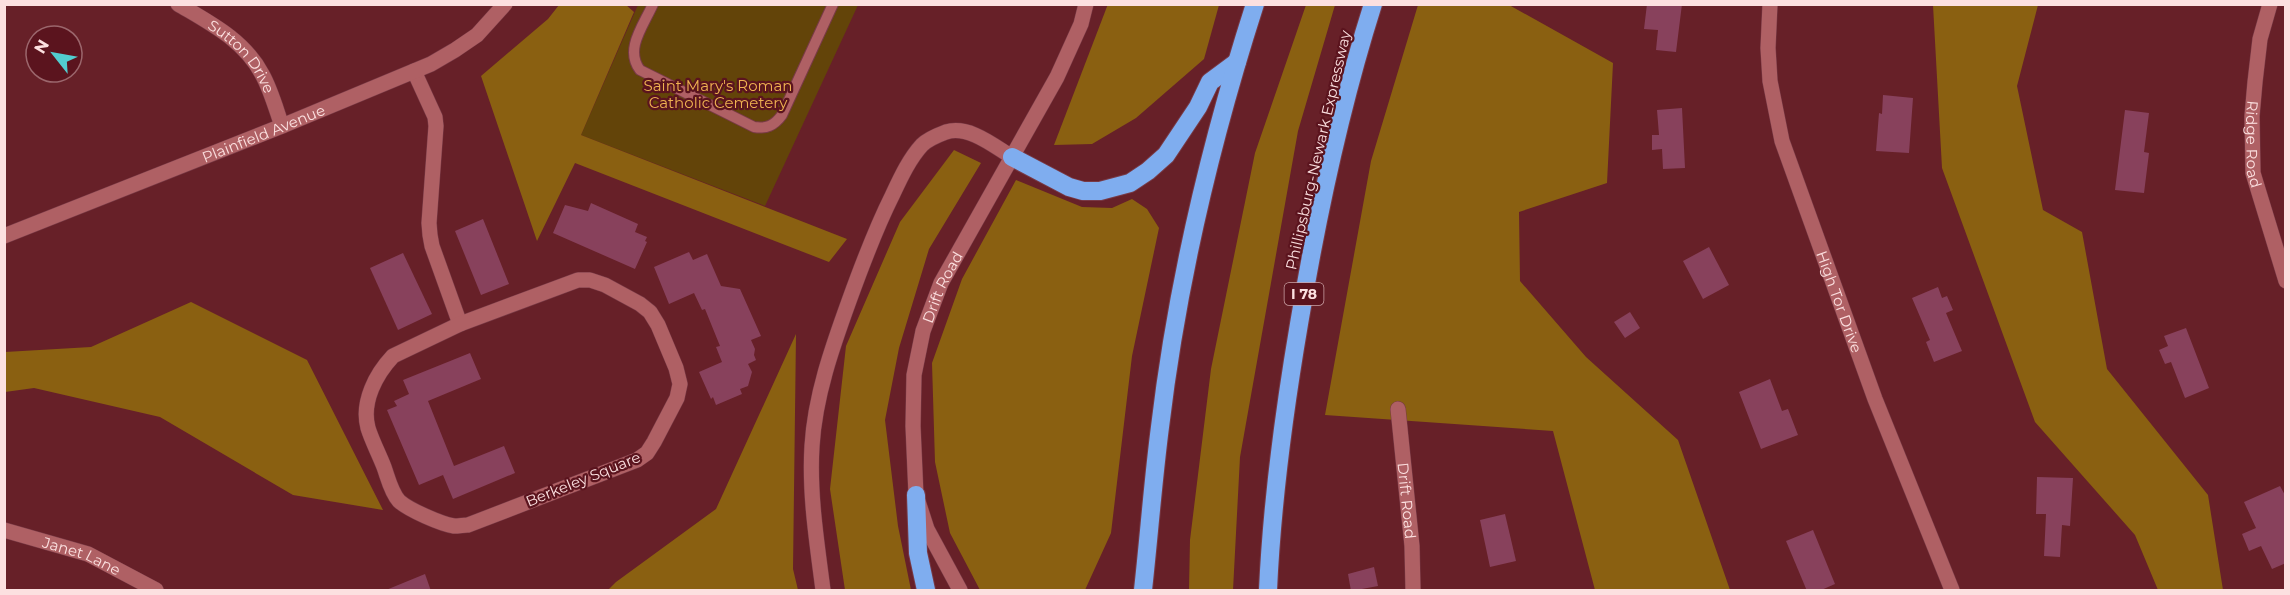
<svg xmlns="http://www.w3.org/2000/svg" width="2290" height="595" viewBox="0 0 2290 595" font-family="Montserrat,sans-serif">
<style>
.green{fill:#634409}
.forest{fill:#8a6011}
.building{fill:#88415c}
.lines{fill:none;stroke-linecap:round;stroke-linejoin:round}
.service-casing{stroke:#783a46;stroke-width:12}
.minor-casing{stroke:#783a46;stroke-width:16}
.secondary-casing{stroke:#783a46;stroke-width:16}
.motorway-casing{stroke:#783a46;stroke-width:20}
.service{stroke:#af6064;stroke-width:10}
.minor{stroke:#af6064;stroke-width:15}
.secondary{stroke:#af6064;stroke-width:15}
.motorway{stroke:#7fadef;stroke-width:18}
.labels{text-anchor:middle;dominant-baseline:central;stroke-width:4.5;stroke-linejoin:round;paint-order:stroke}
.shield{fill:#5b141e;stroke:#cca3a6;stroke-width:1.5}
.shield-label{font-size:14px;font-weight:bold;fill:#fce0e0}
.street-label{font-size:15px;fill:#fce0e0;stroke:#5b141e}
.park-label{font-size:15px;fill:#efb351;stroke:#5b141e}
</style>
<rect width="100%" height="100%" fill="#672028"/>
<!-- green -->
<polygon class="green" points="638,5 858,5 765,206 581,135"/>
<!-- forest -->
<g class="forest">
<polygon points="1108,4 1219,5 1204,59 1136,118 1092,144 1054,145"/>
<polygon points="559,5 626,5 634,12 581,135 847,239 829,262 575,163 537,241 481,76 548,19"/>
<polygon points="1306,5 1335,5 1298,131 1240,457 1233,590 1189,590 1190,540 1211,369 1255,153"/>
<polygon points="1418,5 1509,5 1613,63 1607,183 1519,212 1520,281 1586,357 1678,440 1730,590 1595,590 1553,431 1325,415 1371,161"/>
<polygon points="1933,5 2038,5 2017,86 2043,210 2082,232 2107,369 2208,495 2223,590 2158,590 2135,535 2035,422 1942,168"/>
<polygon points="954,150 981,163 929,249 899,348 885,420 898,526 911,590 845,590 830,489 846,346 900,222"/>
<polygon points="1016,180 1082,207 1112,208 1132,199 1147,209 1159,228 1132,356 1111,533 1085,590 980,590 950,533 935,462 932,363 962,279"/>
<polygon points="191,302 307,360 383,510 293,495 160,417 34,388 5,392 5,352 91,347"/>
<polygon points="796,334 793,569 798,590 608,590 616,582 716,509"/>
</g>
<!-- building -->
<g class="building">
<polygon points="1647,4 1682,4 1676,52 1656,50 1658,30 1644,29"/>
<polygon points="1883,95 1913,98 1909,153 1876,151 1879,113 1882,114"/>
<polygon points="1682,108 1685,168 1663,169 1662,149 1652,150 1652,135 1659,135 1657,110"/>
<polygon points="2125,110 2149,113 2144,152 2149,153 2144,193 2115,190"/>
<polygon points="591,203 638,224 635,232 647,237 645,241 647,242 635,269 553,233 565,205 588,211"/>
<polygon points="483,219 509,284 481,295 455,231"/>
<polygon points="1709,247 1729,285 1703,299 1683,261"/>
<polygon points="689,252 693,260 707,254 721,286 740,289 761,336 751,340 755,349 754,355 756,360 748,364 752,372 748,386 740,389 742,394 716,405 713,397 711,399 699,372 722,362 716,347 720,346 705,309 702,310 694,293 669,304 654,267"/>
<polygon points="403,253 432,314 398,330 370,268"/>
<polygon points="1938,287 1942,298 1947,296 1953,310 1946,313 1962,351 1934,362 1926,342 1930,340 1912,298"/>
<polygon points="1630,312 1640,328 1625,338 1614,322"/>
<polygon points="2186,328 2209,388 2185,398 2171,362 2165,364 2159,350 2168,346 2164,336"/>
<polygon points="470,353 481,379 428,401 454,466 504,446 515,473 453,499 443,475 419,485 387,410 397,406 394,401 409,394 403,380"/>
<polygon points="1770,379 1782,411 1788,409 1798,435 1761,449 1739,392"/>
<polygon points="2037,477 2073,478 2070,526 2062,525 2060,557 2044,556 2046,514 2036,514"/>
<polygon points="2280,486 2286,497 2286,563 2272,569 2261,546 2249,551 2242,534 2256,528 2244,502"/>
<polygon points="1505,514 1516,561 1490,567 1480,520"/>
<polygon points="1813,530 1835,584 1819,591 1807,591 1786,541"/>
<polygon points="1374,567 1378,586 1351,591 1348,574"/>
<polygon points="425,574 431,591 386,591 386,590"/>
</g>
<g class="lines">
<!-- service casing -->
<g class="service-casing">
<path id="service" d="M 653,4 C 644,25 624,49 640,70 L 754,127 C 766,129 774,126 782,115 L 833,4"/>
</g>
<!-- minor casing -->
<g class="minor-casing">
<g id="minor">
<path id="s1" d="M 178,4 C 210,23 244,40 262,74 C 271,90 276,109 282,126"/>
<path id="s2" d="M 1770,4 L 1768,48 L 1770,81 L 1782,141 L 1875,399 L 1952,590"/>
<path id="s3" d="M 2270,4 L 2260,39 L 2255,82 L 2252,116 L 2253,173 L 2286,281"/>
<polyline points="414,71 435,117 436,126 429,223 430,235 432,246 460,324"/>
<path d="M 578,280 L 590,280 L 605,285 L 640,304 L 650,312 L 658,325 L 676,368 L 680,384 L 677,398 L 654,442 L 647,453 L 637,460 L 468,525 C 464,525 459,526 454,526 C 441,524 409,510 399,501 C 391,492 388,478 384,467 C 379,454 372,441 368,428 C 361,402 376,374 393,356 L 460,324 Z"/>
<path id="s4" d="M 1398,409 L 1412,546 L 1413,590"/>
<path id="s5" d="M 4,530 L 88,554 L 156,590"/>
<path d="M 823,590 C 817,543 809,494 812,446 C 815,396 832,348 849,301 C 862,265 875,230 892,196 C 900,179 909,159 922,145 C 928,139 938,135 946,132 C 969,125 994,146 1012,157"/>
</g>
</g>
<!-- secondary casing -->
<g class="secondary-casing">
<g id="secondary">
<path id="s6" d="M 4,236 L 282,126 L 431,64 L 455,50 L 477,35 L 505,4"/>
<path id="s7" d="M 960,590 L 927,529 L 916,495 L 913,426 L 914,375 L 923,331 L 941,283 L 1057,77 L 1081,24 L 1086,4"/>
</g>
</g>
<!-- motorway casing -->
<g class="motorway-casing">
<g id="motorway">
<polyline points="1012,157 1069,187 1083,191 1100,191 1130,183 1148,171 1166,155 1198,107 1210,82 1237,62"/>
<polyline points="916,495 918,553 926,590"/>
<path d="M 1143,590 C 1149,536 1153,481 1160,427 C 1177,284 1211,141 1255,4"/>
<path d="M 1268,590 C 1272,501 1284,412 1299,324 C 1317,216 1340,108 1373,4"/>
</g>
</g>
<!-- service -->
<use href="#service" class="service"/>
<!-- minor -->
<use href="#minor" class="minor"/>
<!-- secondary -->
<use href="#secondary" class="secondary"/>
<!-- motorway -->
<use href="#motorway" class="motorway"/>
</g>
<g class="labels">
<!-- shield labels -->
<rect class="shield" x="1284.5" y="283" width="39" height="22" rx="4.5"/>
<g class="shield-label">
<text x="1304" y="294">I 78</text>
</g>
<!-- street labels -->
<g class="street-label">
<text stroke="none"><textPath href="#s1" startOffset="84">Sutton Drive</textPath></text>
<text stroke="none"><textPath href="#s6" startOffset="279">Plainfield Avenue</textPath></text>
<text stroke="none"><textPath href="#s3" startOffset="142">Ridge Road</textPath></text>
<text transform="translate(1318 150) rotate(-77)">Phillipsburg-Newark Expressway</text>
<text stroke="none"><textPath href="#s7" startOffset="318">Drift Road</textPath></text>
<text stroke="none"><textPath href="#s2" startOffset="309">High Tor Drive</textPath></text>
<text transform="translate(583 479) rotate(-22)">Berkeley Square</text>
<text stroke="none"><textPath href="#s4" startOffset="92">Drift Road</textPath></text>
<text stroke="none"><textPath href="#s5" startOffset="82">Janet Lane</textPath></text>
</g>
<!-- park labels -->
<g class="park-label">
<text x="718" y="85">Saint Mary's Roman<tspan x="718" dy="17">Catholic Cemetery</tspan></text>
</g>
</g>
<!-- border -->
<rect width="2290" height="595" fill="none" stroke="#fce0e0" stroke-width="12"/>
<!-- north arrow -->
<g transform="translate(54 54) rotate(301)"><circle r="28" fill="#5b141e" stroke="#9b666c" stroke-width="1.5"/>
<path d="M0-4.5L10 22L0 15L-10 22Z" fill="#52cdcf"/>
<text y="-9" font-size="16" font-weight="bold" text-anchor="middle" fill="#fce0e0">N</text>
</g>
</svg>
